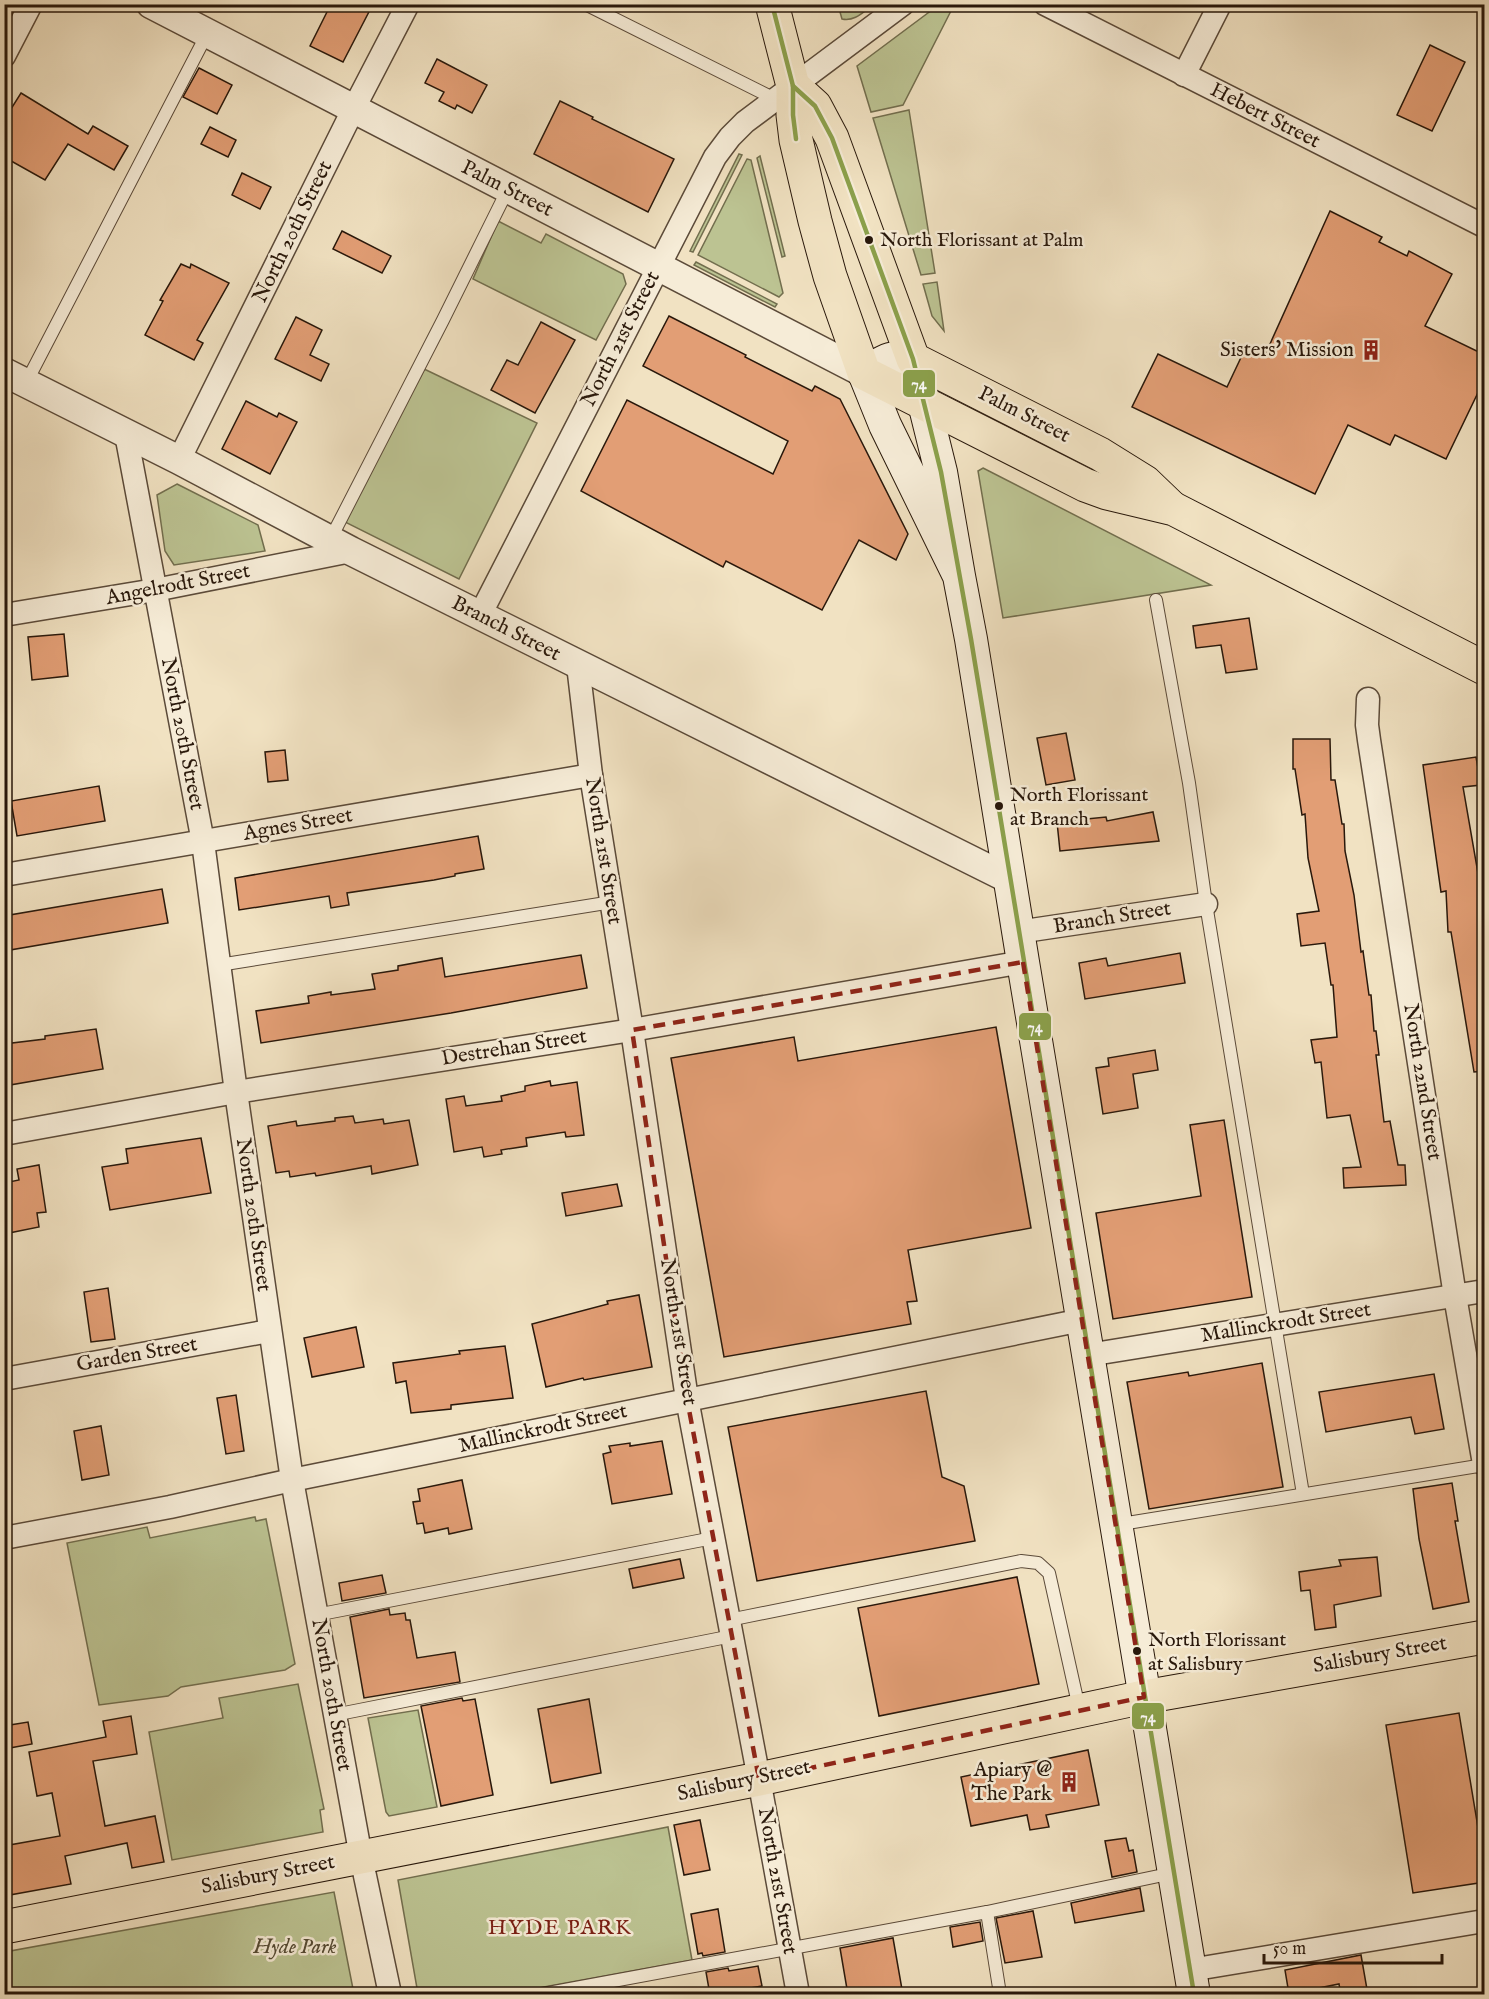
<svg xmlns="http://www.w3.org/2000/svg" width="1489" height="1999" viewBox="0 0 1489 1999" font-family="'IM FELL English',serif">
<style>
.green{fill:#bcc392;stroke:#726e4e;stroke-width:1.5}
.building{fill:#e29e75;stroke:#29180b;stroke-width:1.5}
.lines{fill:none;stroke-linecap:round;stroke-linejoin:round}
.service-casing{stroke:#5b4a39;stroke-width:14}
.minor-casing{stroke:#5b4a39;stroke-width:25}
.tertiary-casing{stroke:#5b4a39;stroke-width:31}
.secondary-casing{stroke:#29180b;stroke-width:34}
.primary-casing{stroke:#29180b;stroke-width:35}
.service{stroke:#f6ecd7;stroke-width:12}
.minor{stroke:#f6ecd7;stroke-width:22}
.tertiary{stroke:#f6ecd7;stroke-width:28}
.secondary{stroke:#f6ecd7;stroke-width:32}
.primary{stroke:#f1e2c2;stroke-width:33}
.bus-1-casing{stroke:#f6ecd7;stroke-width:9}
.bus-1{stroke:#8ba04b;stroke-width:4.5}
.marked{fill:none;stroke:#8f2418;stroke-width:4.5;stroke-dasharray:12 8;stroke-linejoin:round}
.bus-dot{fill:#29180b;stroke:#f6ecd7;stroke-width:2}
.labels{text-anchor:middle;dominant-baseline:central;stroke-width:5;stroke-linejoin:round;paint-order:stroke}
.bus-label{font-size:20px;fill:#29180b;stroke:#f6ecd7;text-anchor:start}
.street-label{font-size:21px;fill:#29180b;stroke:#f6ecd7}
.poi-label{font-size:21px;fill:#29180b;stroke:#f6ecd7;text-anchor:end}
.park-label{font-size:21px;font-style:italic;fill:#554b34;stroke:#f6ecd7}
.neighbourhood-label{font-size:22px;letter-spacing:1.5px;fill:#7a1f14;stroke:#f6ecd7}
.line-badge{stroke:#f6ecd7;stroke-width:2}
.badge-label{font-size:16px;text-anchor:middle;font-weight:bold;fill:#fff}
</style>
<rect width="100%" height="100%" fill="#f1e2c2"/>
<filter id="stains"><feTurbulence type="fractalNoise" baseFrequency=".00333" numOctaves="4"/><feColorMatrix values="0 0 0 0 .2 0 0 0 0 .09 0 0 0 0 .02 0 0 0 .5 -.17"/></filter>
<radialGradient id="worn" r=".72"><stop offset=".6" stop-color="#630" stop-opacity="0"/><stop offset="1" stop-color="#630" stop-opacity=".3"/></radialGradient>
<!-- green -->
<g class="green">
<polygon points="940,4 954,5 903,105 871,112 857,66"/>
<path d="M 838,5 L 838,4 L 873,5 C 864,11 855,22 842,19 Z"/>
<polygon points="909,110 935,273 921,275 873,118"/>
<polygon points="739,154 742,155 693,252 690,251"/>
<polygon points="760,156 785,256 782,257 757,158"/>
<polygon points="747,159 751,160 783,293 779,297 698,255"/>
<polygon points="498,221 541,243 546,234 623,274 626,284 596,340 473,279"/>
<polygon points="696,262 777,304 775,307 694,265"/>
<polygon points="937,282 944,331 932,316 923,284"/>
<polygon points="422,368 537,423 459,579 345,522"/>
<polygon points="983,468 1211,585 1003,618 978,471"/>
<polygon points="177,484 258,525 265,551 174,565 165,551 157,495"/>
<polygon points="255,1517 256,1521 266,1519 295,1664 285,1670 181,1687 168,1696 99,1705 67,1543 147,1527 150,1538"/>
<polygon points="298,1684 324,1809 320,1810 323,1832 172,1860 149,1732 223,1718 219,1698"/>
<polygon points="418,1710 437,1807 389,1816 386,1812 368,1718"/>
<polygon points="668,1827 692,1960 506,1994 418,1994 398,1880"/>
<polygon points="334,1892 354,1994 5,1994 5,1952"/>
</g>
<!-- building -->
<g class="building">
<polygon points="331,4 373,4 343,62 310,46"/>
<polygon points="1430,45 1465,62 1432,131 1397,115"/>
<polygon points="437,59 487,85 472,113 457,105 455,109 439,101 444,92 425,83"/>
<polygon points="199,68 232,85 217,114 183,97"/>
<polygon points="21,93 88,134 93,126 128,146 114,170 68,144 45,180 4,157 4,120"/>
<polygon points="560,101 593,117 592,119 674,159 648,212 534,154"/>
<polygon points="210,127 236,140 228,157 201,144"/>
<polygon points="242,173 271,187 260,209 232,195"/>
<polygon points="1330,211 1382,237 1379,242 1407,256 1409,251 1452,274 1425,326 1485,355 1485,378 1446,459 1395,435 1390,445 1348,425 1315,494 1132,407 1158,354 1227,387 1246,347 1265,355"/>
<polygon points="342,231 391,256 382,273 333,249"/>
<polygon points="181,264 190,268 191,264 229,283 197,340 203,343 194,360 145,335 163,301 160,300"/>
<polygon points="669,316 746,355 745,357 812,391 815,386 840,399 908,534 896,560 859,540 822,610 726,561 723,567 581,491 627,400 773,474 788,441 643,366"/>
<polygon points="296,317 322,330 310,355 329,364 321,381 275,359"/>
<polygon points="541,322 575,340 535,413 491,390 507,360 518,365"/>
<polygon points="246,401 277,417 279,413 297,422 270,474 222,449"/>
<polygon points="1249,618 1257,669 1226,673 1221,645 1196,648 1193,626"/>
<polygon points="64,634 68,676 32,680 28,637"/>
<polygon points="1066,733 1075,780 1046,785 1037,738"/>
<polygon points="1293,739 1330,739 1331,780 1335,780 1342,824 1344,824 1345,851 1354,895 1361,952 1363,951 1369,995 1371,995 1374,1031 1376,1031 1379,1055 1376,1055 1384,1122 1390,1121 1398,1165 1405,1165 1406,1185 1344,1188 1343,1168 1361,1167 1350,1115 1327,1118 1321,1062 1315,1063 1311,1040 1337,1037 1333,985 1331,985 1325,943 1301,946 1297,914 1319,911 1308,858 1305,814 1302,815 1295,769 1293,769"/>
<polygon points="285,750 288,780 268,782 265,752"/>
<polygon points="1476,757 1481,785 1463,787 1483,902 1485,1071 1474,1072 1451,932 1448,932 1446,891 1441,892 1423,765"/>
<polygon points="99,786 105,821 17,836 11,801"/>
<polygon points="1153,812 1159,841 1060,851 1057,822 1106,817 1107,821"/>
<polygon points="478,836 484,869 455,874 455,876 434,880 347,893 349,905 331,908 329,896 239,910 235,878"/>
<polygon points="162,889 168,923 4,951 4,916"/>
<polygon points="1180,953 1185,983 1085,999 1079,963 1106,958 1108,966"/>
<polygon points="581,955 587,988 451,1013 261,1043 256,1011 309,1003 308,996 331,992 331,995 375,989 372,974 398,970 398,966 442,958 445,977"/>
<polygon points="996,1027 1031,1228 908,1250 917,1301 907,1302 911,1324 724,1357 671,1058 794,1037 798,1061"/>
<polygon points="96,1029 103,1069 4,1086 4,1044 45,1039 45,1036"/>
<polygon points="1155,1050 1158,1070 1133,1074 1138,1108 1103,1114 1096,1068 1109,1066 1108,1058"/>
<polygon points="550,1081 551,1086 577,1082 584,1135 566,1137 565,1132 526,1138 527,1146 501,1150 502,1154 484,1157 482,1147 454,1152 446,1099 464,1096 466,1106 502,1101 501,1096 525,1091 525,1086"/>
<polygon points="353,1116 355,1123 383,1119 384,1124 409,1120 418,1165 372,1174 371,1166 316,1176 315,1173 290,1177 289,1171 276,1173 268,1126 296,1121 297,1126 335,1121 335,1118"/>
<polygon points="1224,1120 1252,1297 1113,1319 1096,1213 1201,1196 1190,1125"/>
<polygon points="201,1138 211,1193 110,1210 102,1167 128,1163 126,1149"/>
<polygon points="39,1165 46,1212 37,1213 39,1227 4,1234 4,1183 19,1180 17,1169"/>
<polygon points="617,1184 622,1206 566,1216 562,1193"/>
<polygon points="108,1288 115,1339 91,1342 84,1292"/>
<polygon points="639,1295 652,1367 584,1380 583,1378 546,1387 532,1324 608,1304 607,1301"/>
<polygon points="356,1327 364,1367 312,1377 304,1338"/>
<polygon points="505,1346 513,1398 451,1405 451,1409 411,1413 406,1381 396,1383 393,1363 460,1354 459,1351"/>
<polygon points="1262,1363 1283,1487 1149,1509 1127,1382 1188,1372 1189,1376"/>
<polygon points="1434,1374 1444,1429 1415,1434 1411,1417 1326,1432 1319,1392"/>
<polygon points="926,1391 942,1477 964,1486 975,1541 757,1581 728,1427"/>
<polygon points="236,1395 244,1451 226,1454 217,1398"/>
<polygon points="101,1426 109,1475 82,1480 74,1431"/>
<polygon points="662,1441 672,1494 612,1504 603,1454 611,1452 609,1446 630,1443 630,1446"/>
<polygon points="462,1480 472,1529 449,1534 448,1528 425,1533 423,1523 417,1524 413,1502 420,1501 418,1489"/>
<polygon points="1452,1483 1458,1521 1455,1521 1469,1602 1433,1609 1419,1539 1413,1489"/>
<polygon points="1377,1557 1381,1596 1334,1605 1336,1627 1315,1630 1310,1590 1301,1591 1299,1572 1341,1566 1339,1560"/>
<polygon points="680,1559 684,1578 633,1588 629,1569"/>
<polygon points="382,1575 386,1593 342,1601 339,1583"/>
<polygon points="1017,1577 1039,1684 879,1716 858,1608"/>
<polygon points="389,1609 390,1615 405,1613 406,1620 410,1620 417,1658 455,1652 460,1682 364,1698 350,1617"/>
<polygon points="462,1698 463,1701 475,1699 493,1795 441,1806 421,1706"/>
<polygon points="589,1699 601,1773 551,1783 538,1709"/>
<polygon points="1459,1713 1485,1870 1485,1882 1413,1893 1386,1725"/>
<polygon points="131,1716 137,1754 93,1761 105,1826 155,1816 164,1862 132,1868 127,1843 65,1856 71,1884 4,1896 4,1846 60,1836 52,1793 37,1796 29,1752 106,1737 103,1721"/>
<polygon points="28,1722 32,1744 4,1749 4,1726"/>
<polygon points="1088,1750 1099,1805 1046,1815 1049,1827 1030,1830 1027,1815 971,1826 961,1777"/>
<polygon points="700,1820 710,1870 684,1875 674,1825"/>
<polygon points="1126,1838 1129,1851 1133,1850 1137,1872 1112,1877 1105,1841"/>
<polygon points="1140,1888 1144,1911 1075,1923 1071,1903"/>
<polygon points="718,1909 725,1952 703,1956 702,1953 698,1954 691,1914"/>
<polygon points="1033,1911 1042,1957 1005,1963 996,1918"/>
<polygon points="980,1922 983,1941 953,1947 950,1927"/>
<polygon points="893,1938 903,1995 848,1995 840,1948"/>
<polygon points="1361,1955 1368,1995 1341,1995 1339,1984 1289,1994 1285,1970"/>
<polygon points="758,1966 762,1986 710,1995 706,1972 728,1968 729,1971"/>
</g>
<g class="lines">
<!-- service casing -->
<g class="service-casing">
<g id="service">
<polyline points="585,4 775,99"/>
<polyline points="26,383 207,34"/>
<polyline points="330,540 443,320 508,189"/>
<polyline points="1156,600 1189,783 1206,904 1303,1494"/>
<polyline points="219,965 612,902"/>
<polyline points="1115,1525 1484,1465"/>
<polyline points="316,1615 713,1538"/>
<polyline points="729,1620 1021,1561 1038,1563 1049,1573 1079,1708"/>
<polyline points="334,1715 732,1636"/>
<polyline points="987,1912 1173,1873"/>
<polyline points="543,1994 987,1912 1000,1994"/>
</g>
</g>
<!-- minor casing -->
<g class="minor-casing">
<g id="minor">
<polyline points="1045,4 1484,226"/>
<polyline points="4,56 31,4"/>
<polyline points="1184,75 1220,4"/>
<polyline points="126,434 203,842 236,1092 292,1480 361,1857 390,1994"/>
<polyline points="179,460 353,110 408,4"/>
<polyline points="4,615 155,590 351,551"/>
<polyline points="480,615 715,157 730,137 745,122 903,4"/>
<polyline points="578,665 591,775 632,1030 687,1399 759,1779 798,1994"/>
<polyline points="1368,699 1367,725 1369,740 1455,1296 1484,1464"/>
<polyline points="4,875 591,775"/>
<polyline points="1018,932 1206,904"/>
<polyline points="4,1134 236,1092 632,1030 1023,962"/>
<polyline points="1088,1355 1484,1291"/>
<polyline points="4,1379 269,1331"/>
<polyline points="4,1538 170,1507 292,1480 1082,1320"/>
<polyline points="1190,1970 1484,1921"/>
</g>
</g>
<!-- tertiary casing -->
<g class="tertiary-casing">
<g id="tertiary">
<polyline points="151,4 864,373"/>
<polyline points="4,372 179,460 351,551 1009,879"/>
</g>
</g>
<!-- secondary casing -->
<g class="secondary-casing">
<path id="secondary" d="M 959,576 L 885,425 L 864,373 C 883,362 891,354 913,359 L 941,472 L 959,576 L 971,639 L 1023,962 L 1194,1994"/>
</g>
<!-- primary casing -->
<g class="primary-casing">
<g id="primary">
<polyline points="772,4 793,86 793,115 796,140 815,221 830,276 864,373 1085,485 1107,493 1174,509 1484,668"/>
<polyline points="793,86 815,106 832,138 913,359 1100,454 1145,482 1170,506"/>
<polyline points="4,1927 759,1779 1144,1697 1484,1637"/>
</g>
</g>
<!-- service -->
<use href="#service" class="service"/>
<!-- minor -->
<use href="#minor" class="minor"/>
<!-- tertiary -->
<use href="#tertiary" class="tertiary"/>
<!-- secondary -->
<use href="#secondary" class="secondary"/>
<!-- primary -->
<use href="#primary" class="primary"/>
<!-- bus-1 casing -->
<g class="bus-1-casing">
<g id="bus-1">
<polyline points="772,4 793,86 793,115 796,139"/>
<polyline points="793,86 815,106 832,138 913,359 941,472 971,639 1194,1994"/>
</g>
</g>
<!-- bus-1 -->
<use href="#bus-1" class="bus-1"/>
</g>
<!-- marked area -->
<path class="marked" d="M 1023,962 L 1144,1697 L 759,1779 L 687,1399 L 632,1030 Z"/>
<!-- icons -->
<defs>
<g id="building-bare" transform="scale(1.62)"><path d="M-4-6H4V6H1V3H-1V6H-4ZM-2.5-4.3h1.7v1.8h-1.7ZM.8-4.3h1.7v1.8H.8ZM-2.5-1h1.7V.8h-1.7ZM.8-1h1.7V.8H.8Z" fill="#8f2418" stroke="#f6ecd7" stroke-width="2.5" paint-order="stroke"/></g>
</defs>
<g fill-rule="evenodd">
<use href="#building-bare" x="1371" y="350"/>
<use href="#building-bare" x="1069" y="1782"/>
</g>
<!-- markers -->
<g class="bus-dot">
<circle cx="869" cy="240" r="5"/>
<circle cx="999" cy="806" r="5"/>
<circle cx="1137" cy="1651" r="5"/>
</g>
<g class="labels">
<!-- bus labels -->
<g class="bus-label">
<text x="880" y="240">North Florissant at Palm</text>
<text x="1010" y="795">North Florissant<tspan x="1010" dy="24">at Branch</tspan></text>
<text x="1148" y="1640">North Florissant<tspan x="1148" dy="24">at Salisbury</tspan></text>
</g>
<!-- street labels -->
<g class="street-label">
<text transform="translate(1265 116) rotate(27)">Hebert Street</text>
<text transform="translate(507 189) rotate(27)">Palm Street</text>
<text transform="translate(293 232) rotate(-64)">North 20th Street</text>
<text transform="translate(621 339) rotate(-63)">North 21st Street</text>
<text transform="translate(1024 415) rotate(27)">Palm Street</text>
<text transform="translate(178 585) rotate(-11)">Angelrodt Street</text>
<text transform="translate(506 629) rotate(27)">Branch Street</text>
<text transform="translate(182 734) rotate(79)">North 20th Street</text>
<text transform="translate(298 825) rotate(-10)">Agnes Street</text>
<text transform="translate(603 851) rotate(81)">North 21st Street</text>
<text transform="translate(1112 918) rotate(-9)">Branch Street</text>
<text transform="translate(514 1048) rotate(-9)">Destrehan Street</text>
<text transform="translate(1422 1082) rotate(81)">North 22nd Street</text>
<text transform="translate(253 1215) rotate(82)">North 20th Street</text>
<text transform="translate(1286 1323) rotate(-9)">Mallinckrodt Street</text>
<text transform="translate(678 1332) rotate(81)">North 21st Street</text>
<text transform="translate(137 1355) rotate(-10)">Garden Street</text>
<text transform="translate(543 1429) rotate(-12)">Mallinckrodt Street</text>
<text transform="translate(1380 1655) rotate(-10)">Salisbury Street</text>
<text transform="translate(331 1695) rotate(80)">North 20th Street</text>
<text transform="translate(744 1781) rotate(-12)">Salisbury Street</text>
<text transform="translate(268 1875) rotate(-11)">Salisbury Street</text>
<text transform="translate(777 1881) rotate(80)">North 21st Street</text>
</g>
<!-- poi labels -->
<g class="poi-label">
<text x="1354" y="350">Sisters' Mission</text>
<text x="1052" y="1770">Apiary @<tspan x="1052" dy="24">The Park</tspan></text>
</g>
<!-- park labels -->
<g class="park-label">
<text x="295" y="1947">Hyde Park</text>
</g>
<!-- neighbourhood labels -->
<g class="neighbourhood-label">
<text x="560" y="1928">HYDE PARK</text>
</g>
</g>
<g class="line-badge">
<rect x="902" y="369" width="34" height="29" rx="6" fill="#8ba04b"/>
<rect x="1018" y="1012" width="34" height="29" rx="6" fill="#8ba04b"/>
<rect x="1131" y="1702" width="34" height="28" rx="6" fill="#8ba04b"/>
</g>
<g class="badge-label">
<text x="919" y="389">74</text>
<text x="1035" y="1032">74</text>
<text x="1148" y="1722">74</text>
</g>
<!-- margin -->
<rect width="1489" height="1999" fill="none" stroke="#f1e2c2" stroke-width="24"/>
<rect x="6" y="6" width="1477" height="1987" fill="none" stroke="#29180b" stroke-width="3"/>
<rect x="12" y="12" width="1465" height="1975" fill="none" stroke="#29180b" stroke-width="1.5"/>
<!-- scale -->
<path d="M1264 1954v9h178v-9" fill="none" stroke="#29180b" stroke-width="3"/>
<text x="1273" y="1954" font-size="18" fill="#29180b" stroke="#f6ecd7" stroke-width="4.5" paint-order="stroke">50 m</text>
<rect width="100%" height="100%" filter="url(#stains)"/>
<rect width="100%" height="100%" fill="url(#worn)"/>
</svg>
